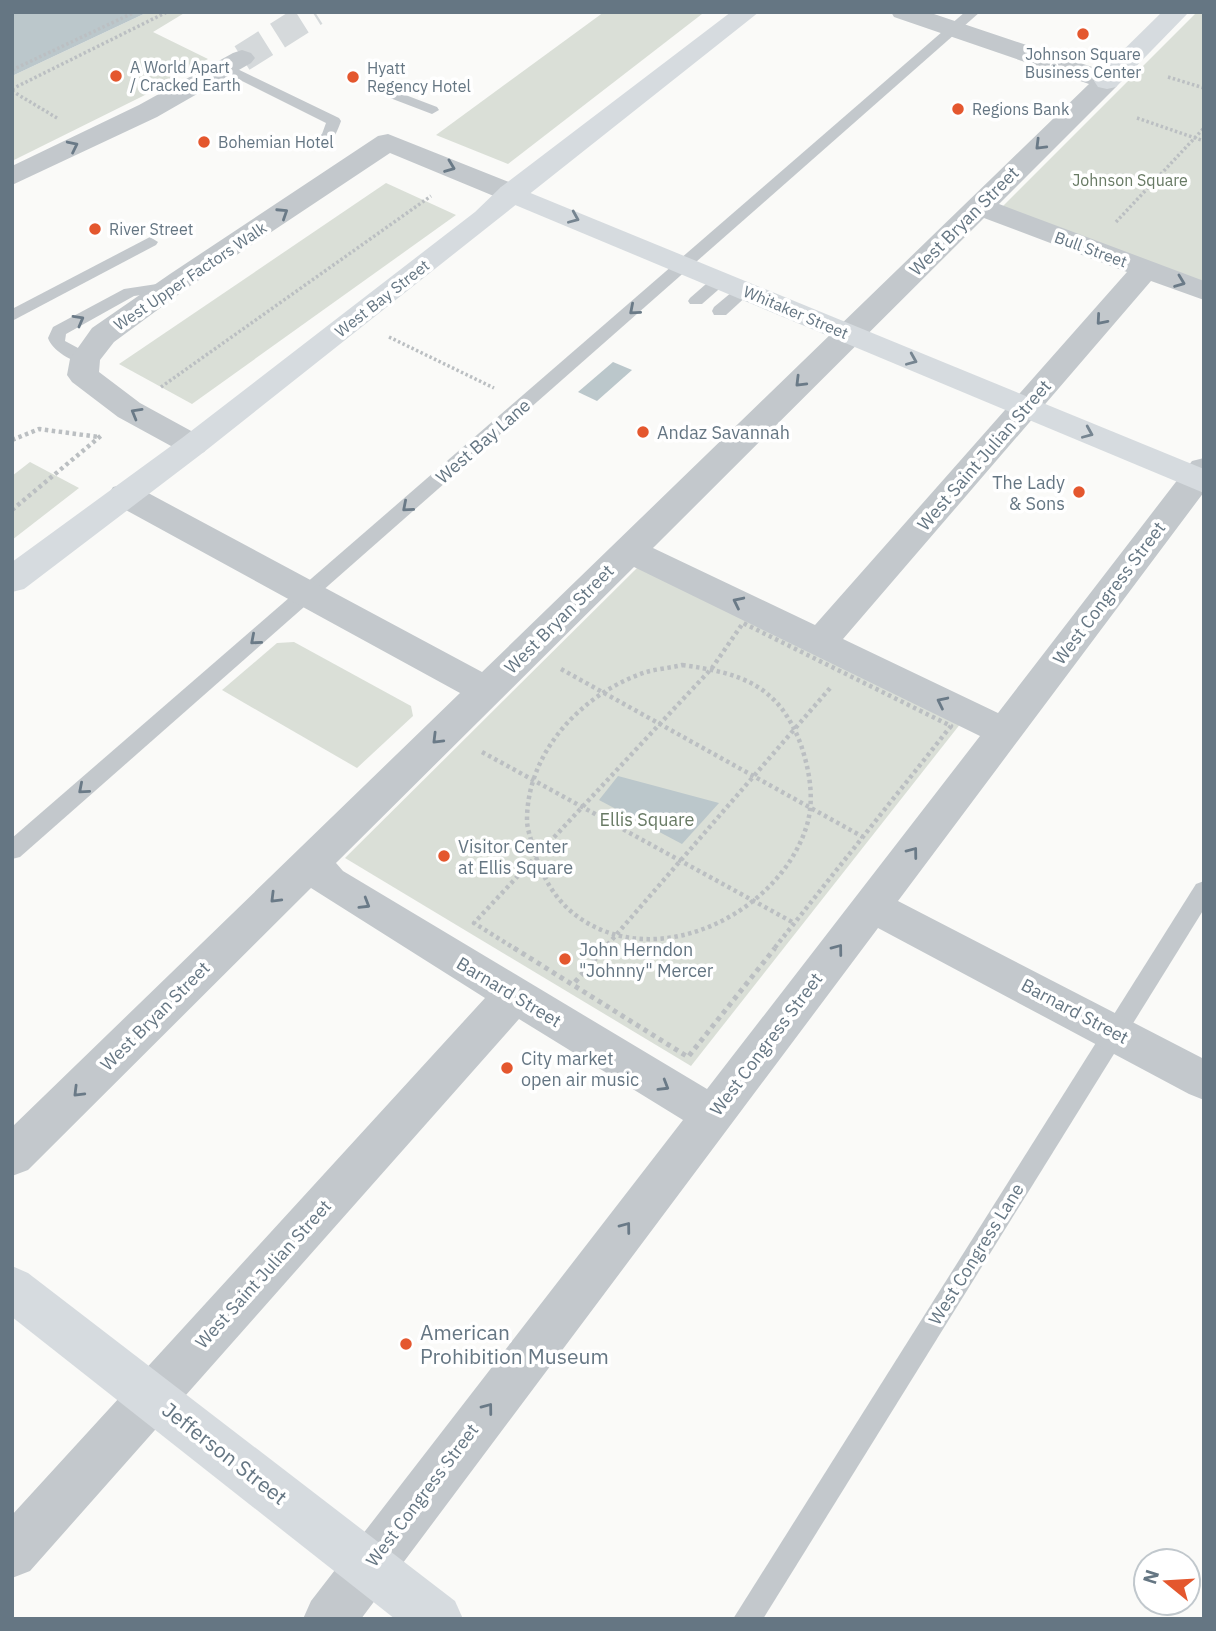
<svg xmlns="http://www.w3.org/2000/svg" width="1216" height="1631" viewBox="0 0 1216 1631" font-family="'IBM Plex Sans',sans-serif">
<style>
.green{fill:#dadfd7}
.water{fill:#bbc7cb}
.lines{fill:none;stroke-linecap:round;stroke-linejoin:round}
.street-tunnel{stroke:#d5d9db;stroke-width:28;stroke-dasharray:28 14;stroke-linecap:butt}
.path-far2{stroke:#bbbfc2;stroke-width:3.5;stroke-dasharray:2.5 2.5;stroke-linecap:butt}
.path-far1{stroke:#bbbfc2;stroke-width:4.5;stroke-dasharray:3.5 3.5;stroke-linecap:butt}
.path{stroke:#bbbfc2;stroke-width:5;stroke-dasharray:4.5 4.5;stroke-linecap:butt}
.lane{fill:#c3c8cc;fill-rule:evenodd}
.street{fill:#c3c8cc;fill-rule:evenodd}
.secondary{fill:#d6dbdf;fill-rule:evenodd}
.primary{fill:#d6dbdf;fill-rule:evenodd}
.oneway{stroke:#6a7a87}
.oneway2{stroke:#768591}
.poi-dot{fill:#e4572e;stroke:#fff;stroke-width:2.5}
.labels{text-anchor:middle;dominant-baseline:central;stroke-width:7;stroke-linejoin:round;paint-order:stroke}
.far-poi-label{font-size:16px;fill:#657683;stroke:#fff;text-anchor:start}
.far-park-label{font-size:16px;fill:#687a64;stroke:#fff}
.far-street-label{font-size:16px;fill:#657683;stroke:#fff}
.street-label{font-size:18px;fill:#657683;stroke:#fff}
.poi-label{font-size:18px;fill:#657683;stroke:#fff;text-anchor:start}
.park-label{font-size:18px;fill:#687a64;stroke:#fff}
.near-poi-label{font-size:21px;fill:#657683;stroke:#fff;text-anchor:start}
.near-street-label{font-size:21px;fill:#657683;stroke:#fff}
</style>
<rect width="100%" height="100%" fill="#fafaf8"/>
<!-- green -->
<g class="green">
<polygon points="148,12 186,12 153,32 208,59 143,96 12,161 12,76"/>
<polygon points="604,12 702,14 508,164 436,135"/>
<polygon points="1197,12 1204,12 1204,284 1001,208"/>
<polygon points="386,183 456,215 192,404 119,364"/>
<polygon points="30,462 79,488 12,540 12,476"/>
<polygon points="639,566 961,723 691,1066 345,858"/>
<polygon points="294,642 411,706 413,716 357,768 222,690 277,643"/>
</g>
<!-- water -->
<g class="water">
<polygon points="12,12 148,12 12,76"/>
<polygon points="613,362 632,370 597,401 578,392"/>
<polygon points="618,776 719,803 682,844 599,800"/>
</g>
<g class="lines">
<!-- street-tunnel -->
<polyline class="street-tunnel" points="242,58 315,12"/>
<!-- path-far2 -->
<g class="path-far2">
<polyline points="12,70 135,12"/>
<polyline points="1168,77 1204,88"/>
<polyline points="12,89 167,12"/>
<polyline points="12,91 57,118"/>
<polyline points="1137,118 1204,141"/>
<polyline points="1116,222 1204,128"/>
<polyline points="389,337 494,388"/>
<polyline points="161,387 431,196"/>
</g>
<!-- path-far1 -->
<g class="path-far1">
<polyline points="12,440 39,429 99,437"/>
<polyline points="12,510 103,434"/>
<path d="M 682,665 C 741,673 779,685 801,745 C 810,772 815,801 806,828 C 778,913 660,972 581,919 C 557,903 543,879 534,851 C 532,841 527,830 527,820 C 527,751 583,693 646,672 C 657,669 670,668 682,665 Z"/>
<polyline points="561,669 863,837"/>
<polyline points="482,752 794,923"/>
<polyline points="517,950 474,923 712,668 743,623 951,726 773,950"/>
<polyline points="603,950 831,687"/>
</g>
<!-- path -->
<g class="path">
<polyline points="514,948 688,1057 775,948"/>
<polyline points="575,982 605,948"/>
</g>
<!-- lane -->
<g class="lane">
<polygon points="965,12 980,12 20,857 12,859 12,838"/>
<path d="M 227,64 L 339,118 L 341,121 C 336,136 328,151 310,148 L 308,145 L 322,134 L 326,123 L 222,71 L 220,68 Z"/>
<polygon points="395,91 437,107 439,110 432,114 390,98 388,95"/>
<polygon points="150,237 158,242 156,245 12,321 12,309"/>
<polygon points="720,275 726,277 728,280 726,283 702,304 690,304 688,301 690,298 714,277"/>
<path d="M 170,282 L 176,284 L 178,287 L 176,290 L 134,296 L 66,334 L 65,341 L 91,355 L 93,359 L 91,363 C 77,366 52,351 48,338 L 53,327 L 124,289 Z"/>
<polygon points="744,285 750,287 752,290 750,293 726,315 714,315 712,311 714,307 738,287"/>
<polygon points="1204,881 1204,909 763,1619 733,1619 1196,884"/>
</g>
<!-- street -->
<g class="street">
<path d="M 891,12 L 928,12 L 1116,75 L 1120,81 L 1116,87 L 999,204 L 1204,281 L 1204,300 L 1151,281 L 843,639 L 998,713 L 1192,461 L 1204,458 L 1204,492 L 898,901 L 1204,1059 L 1204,1100 L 1189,1094 L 878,928 L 361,1619 L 303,1619 L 311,1601 L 683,1120 L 519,1019 L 30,1571 L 12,1578 L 12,1515 L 485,998 L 311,888 L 28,1170 L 12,1176 L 12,1127 L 460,693 L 113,503 L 108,495 L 113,487 L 125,484 L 137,487 L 482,672 L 1089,84 L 894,17 ZM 984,218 L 1127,272 L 815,625 L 653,548 ZM 634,567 L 980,736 L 707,1089 L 343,871 L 336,863 Z"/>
<polygon points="242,50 251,53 255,58 251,63 157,117 12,185 12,166 139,105 233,53"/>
<polygon points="388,134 521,187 525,193 521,199 511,201 501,199 390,153 190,286 114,342 100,360 99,372 140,403 204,438 209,445 204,452 193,456 182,452 118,417 72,382 67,375 70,359 92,328 170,274 378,136"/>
</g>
<!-- secondary -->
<g class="secondary">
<polygon points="1162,12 1189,12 1116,87 1107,89 1098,87 1094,81 1098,75"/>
<polygon points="511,185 1204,469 1204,493 501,199 497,193 501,187"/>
<polygon points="12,1266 28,1273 455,1601 463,1619 395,1619 12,1317"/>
</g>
<!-- primary -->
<polygon class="primary" points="731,12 759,12 204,452 24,589 12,592 12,562 182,438 475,212 501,187"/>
</g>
<!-- one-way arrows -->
<defs><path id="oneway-chevron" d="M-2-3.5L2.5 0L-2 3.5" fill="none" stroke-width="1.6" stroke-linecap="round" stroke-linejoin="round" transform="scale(1.75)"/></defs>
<g class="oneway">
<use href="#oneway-chevron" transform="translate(1040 145) rotate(135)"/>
<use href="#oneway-chevron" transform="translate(73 146) rotate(-26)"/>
<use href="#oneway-chevron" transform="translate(450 167) rotate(21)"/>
<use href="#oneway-chevron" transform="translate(283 213) rotate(-33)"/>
<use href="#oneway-chevron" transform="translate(1180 282) rotate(21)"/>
<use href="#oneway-chevron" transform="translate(634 310) rotate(139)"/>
<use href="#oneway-chevron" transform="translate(79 320) rotate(-29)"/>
<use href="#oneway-chevron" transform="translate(1101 320) rotate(131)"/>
<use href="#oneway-chevron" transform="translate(800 382) rotate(135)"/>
<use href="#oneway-chevron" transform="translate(136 413) rotate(-150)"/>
<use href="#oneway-chevron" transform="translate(407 507) rotate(139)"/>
<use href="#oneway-chevron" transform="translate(738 602) rotate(-154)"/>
<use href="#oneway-chevron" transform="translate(255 640) rotate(139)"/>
<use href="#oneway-chevron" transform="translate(942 702) rotate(-154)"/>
<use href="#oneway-chevron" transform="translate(437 739) rotate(135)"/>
<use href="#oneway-chevron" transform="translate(83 789) rotate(139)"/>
<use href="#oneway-chevron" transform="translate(913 852) rotate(-53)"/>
<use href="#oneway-chevron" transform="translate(275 898) rotate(135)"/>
<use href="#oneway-chevron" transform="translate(365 904) rotate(31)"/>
<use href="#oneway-chevron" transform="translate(838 949) rotate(-53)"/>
<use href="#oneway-chevron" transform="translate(664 1086) rotate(31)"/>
<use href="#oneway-chevron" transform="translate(78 1092) rotate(135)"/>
<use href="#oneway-chevron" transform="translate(626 1227) rotate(-53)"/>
<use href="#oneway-chevron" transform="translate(488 1408) rotate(-53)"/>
</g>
<g class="oneway2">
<use href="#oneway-chevron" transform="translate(574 218) rotate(23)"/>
<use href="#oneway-chevron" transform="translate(912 360) rotate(23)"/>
<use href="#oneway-chevron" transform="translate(1088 433) rotate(23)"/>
</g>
<!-- markers -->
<g class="poi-dot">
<circle cx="1083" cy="34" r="7"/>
<circle cx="116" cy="76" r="7"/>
<circle cx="353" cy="77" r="7"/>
<circle cx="958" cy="109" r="7"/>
<circle cx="204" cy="142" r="7"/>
<circle cx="95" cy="229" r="7"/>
<circle cx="643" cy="432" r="7"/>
<circle cx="1079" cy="492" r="7"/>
<circle cx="444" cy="856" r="7"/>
<circle cx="565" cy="959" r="7"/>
<circle cx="507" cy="1068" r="7"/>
<circle cx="406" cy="1344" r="7"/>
</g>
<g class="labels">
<!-- far-poi labels -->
<g class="far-poi-label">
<text x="1083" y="54" text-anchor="middle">Johnson Square<tspan x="1083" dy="18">Business Center</tspan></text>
<text x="130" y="67">A World Apart<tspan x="130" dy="18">/ Cracked Earth</tspan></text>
<text x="367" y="68">Hyatt<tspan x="367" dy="18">Regency Hotel</tspan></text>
<text x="972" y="109">Regions Bank</text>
<text x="218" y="142">Bohemian Hotel</text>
<text x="109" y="229">River Street</text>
</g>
<!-- far-park labels -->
<g class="far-park-label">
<text x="1130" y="180">Johnson Square</text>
</g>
<!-- far-street labels -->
<g class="far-street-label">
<text transform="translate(1091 249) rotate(20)">Bull Street</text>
<text transform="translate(190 276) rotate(-34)">West Upper Factors Walk</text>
<text transform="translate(382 298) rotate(-38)">West Bay Street</text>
<text transform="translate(796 312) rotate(23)">Whitaker Street</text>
</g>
<!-- street labels -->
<g class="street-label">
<text transform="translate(964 221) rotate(-45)">West Bryan Street</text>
<text transform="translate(483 441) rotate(-41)">West Bay Lane</text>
<text transform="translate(984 455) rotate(-49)">West Saint Julian Street</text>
<text transform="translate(1109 593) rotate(-53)">West Congress Street</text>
<text transform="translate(559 619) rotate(-45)">West Bryan Street</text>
<text transform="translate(509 992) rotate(31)">Barnard Street</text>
<text transform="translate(1075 1011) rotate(28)">Barnard Street</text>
<text transform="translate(155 1016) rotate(-45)">West Bryan Street</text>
<text transform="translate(766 1044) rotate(-53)">West Congress Street</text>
<text transform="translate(976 1254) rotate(-58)">West Congress Lane</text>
<text transform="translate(263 1274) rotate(-48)">West Saint Julian Street</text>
<text transform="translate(422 1495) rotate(-53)">West Congress Street</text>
</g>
<!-- poi labels -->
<g class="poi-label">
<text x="657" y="432">Andaz Savannah</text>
<text x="1065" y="482" text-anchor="end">The Lady<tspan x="1065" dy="21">&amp; Sons</tspan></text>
<text x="458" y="846">Visitor Center<tspan x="458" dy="21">at Ellis Square</tspan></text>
<text x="579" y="949">John Herndon<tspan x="579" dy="21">"Johnny" Mercer</tspan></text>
<text x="521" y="1058">City market<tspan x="521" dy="21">open air music</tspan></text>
</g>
<!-- park labels -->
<g class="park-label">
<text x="647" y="819">Ellis Square</text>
</g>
<!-- near-poi labels -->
<g class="near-poi-label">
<text x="420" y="1332">American<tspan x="420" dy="24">Prohibition Museum</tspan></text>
</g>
<!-- near-street labels -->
<g class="near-street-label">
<text transform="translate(225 1453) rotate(38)">Jefferson Street</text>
</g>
</g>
<!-- border -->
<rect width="1216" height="1631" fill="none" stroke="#657683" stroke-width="28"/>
<!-- north arrow -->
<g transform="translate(1167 1582) rotate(288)"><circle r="33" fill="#ffffff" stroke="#c1c8cd" stroke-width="2"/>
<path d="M0-5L12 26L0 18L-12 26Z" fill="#e4572e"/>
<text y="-10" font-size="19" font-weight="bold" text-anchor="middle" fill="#657683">N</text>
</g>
</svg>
